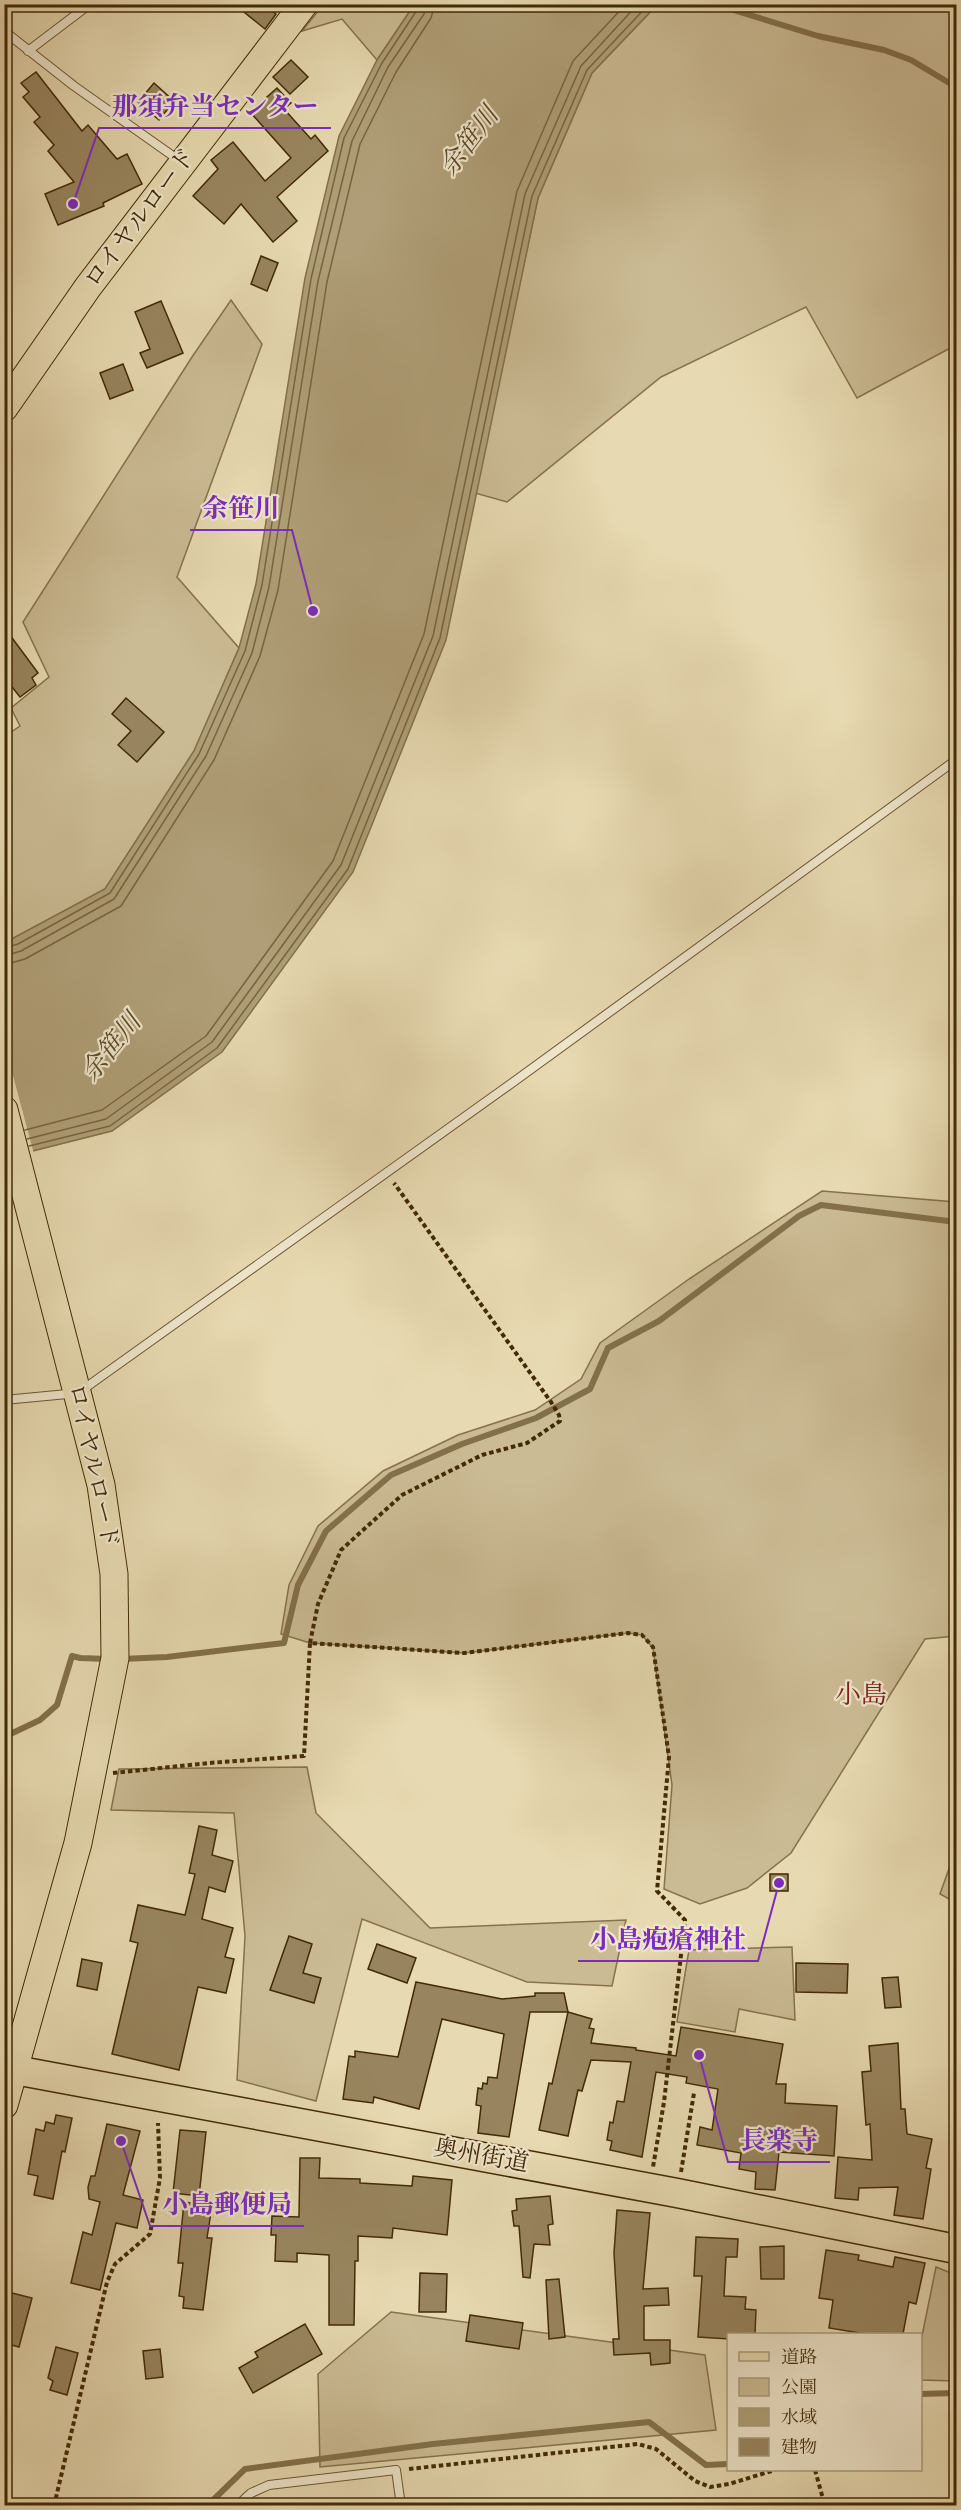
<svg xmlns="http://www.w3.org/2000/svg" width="961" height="2510" viewBox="0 0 961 2510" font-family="Vollkorn,'Noto Serif JP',serif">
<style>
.green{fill:#cbbb94;stroke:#86724d;stroke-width:1.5}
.water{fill:#af9e77;stroke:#83704a;stroke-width:1.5}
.pier{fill:#e7d9b1}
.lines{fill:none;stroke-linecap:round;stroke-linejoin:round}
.shore{stroke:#78643e;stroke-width:1.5}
.stream{stroke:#83704a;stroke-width:6}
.building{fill:#98855f;stroke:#422a06;stroke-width:1.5}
.service-casing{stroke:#6b5631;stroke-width:10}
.primary-casing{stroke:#422a06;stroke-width:29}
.trunk-casing{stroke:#422a06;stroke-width:31}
.path{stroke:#422a06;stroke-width:4;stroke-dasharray:4.5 3;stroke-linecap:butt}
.service{stroke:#efe6cc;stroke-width:8}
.primary{stroke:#e7d9b1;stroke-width:27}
.trunk{stroke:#e7d9b1;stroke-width:28}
.labels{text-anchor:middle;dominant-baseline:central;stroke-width:4.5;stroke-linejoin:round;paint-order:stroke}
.street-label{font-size:24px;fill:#422a06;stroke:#efe6cc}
.water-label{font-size:26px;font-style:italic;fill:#5d4722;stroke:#efe6cc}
.neighbourhood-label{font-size:26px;fill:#7a1f14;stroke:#efe6cc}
.leader{fill:none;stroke:#7b2cbf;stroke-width:2}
.callout-dot{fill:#7b2cbf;stroke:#efe6cc;stroke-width:2}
.callout-label{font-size:26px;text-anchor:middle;font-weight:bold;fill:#7b2cbf;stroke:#efe6cc;stroke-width:4.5;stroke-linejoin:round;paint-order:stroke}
</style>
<rect width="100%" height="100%" fill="#e7d9b1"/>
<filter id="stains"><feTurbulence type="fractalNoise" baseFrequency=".00333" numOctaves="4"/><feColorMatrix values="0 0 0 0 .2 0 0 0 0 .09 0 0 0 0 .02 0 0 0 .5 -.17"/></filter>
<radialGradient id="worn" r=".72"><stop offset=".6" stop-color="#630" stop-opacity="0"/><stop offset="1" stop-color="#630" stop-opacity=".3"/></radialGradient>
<!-- green -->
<g class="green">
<polygon points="323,5 414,5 377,60 342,19 302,31"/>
<polygon points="657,5 956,5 956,345 857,398 806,307 661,377 507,502 475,493 538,198 592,73"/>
<polygon points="231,300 262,344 177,577 239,648 194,751 105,889 5,943 4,737 20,726 11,708 49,677 23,622 192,357"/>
<polygon points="822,1191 956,1202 956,1636 925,1639 791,1853 747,1888 700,1904 664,1889 672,1785 653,1648 642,1635 628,1633 464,1653 310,1643 281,1634 289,1585 318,1526 383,1471 458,1435 535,1410 581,1379 600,1343 689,1279"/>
<polygon points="307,1767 316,1813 430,1928 626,1920 612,1986 527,1982 362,1919 316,2101 237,2080 245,1936 234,1813 111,1810 119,1769"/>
<polygon points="956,1849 956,1903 940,1894"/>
<polygon points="792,1947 795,2020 739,2009 735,2032 677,2022 689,1950"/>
<polygon points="936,2267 956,2275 956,2381 921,2380 921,2341"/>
<polygon points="391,2312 705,2355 716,2430 320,2467 318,2374"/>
</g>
<!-- water -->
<polygon class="water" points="414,5 657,5 592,73 538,198 446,640 353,872 222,1052 112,1131 5,1158 4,943 105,889 194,751 239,648 256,584 305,278 339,136 377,60"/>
<!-- pier -->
<polygon class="pier" points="4,1042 34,1154 4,1161"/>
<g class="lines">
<!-- shore -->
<g class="shore">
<polyline points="4,948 18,944 110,893 199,754 245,651 262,585 311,279 344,138 382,63 417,10 418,4"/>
<polyline points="4,956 21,951 114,899 206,756 252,653 269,587 318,281 352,141 388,67 424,14 426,4"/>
<polyline points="4,965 25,959 121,906 214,760 260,656 278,590 327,282 360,144 396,72 431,18 435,4"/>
<polyline points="25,1130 102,1110 206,1036 333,861 424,634 517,191 573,61 626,4"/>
<polyline points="27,1139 106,1119 212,1042 341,865 433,636 525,194 581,66 638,4"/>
<polyline points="29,1146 110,1126 217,1048 348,869 440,638 532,196 587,70 649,4"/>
</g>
<!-- stream -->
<g class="stream">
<polyline points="714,4 818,36 884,50 911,60 956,87"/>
<polyline points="122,1659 167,1657 284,1643 298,1585 326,1531 391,1475 462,1444 536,1418 590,1389 608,1348 659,1321 799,1216 821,1205 956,1222"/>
<polyline points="4,1737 40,1720 57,1705 72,1656 80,1658 108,1659"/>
<polyline points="920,2394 956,2393"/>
<polyline points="207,2506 245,2469 433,2444 649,2422 706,2465 728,2464"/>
</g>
</g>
<!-- building -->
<g class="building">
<polygon points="234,4 264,4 276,14 265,29"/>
<polygon points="291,60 308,77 290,94 273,77"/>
<polygon points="36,72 82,131 88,125 117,159 127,154 142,184 103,203 104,206 58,225 45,194 74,182 48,151 54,145 34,122 40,117 23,97 29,92 21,83"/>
<polygon points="154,83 174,101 159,120 138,102"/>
<polygon points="277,88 291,103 284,109 311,139 315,135 328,151 277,197 297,221 273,242 241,204 224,224 193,196 218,169 211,160 233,142 265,181 291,158 250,112"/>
<polygon points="261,256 278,263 267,291 251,284"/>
<polygon points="161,301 183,353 147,368 140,353 150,349 135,312"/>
<polygon points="123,364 133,390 110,399 100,373"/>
<polygon points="4,627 38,673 32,678 36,685 20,697 4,677"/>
<polygon points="126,698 164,732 137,762 118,745 131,731 112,714"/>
<polygon points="199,1826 217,1830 212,1855 233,1861 225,1892 209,1887 202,1919 233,1928 225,1957 234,1959 226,1993 198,1987 179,2070 112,2054 138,1943 130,1941 138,1905 185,1915 195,1874 189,1873"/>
<rect x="770" y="1874" width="18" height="17"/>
<polygon points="289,1936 312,1944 303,1973 321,1978 314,2003 270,1990"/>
<polygon points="377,1944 416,1958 407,1983 368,1969"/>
<polygon points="82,1959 102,1963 97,1990 77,1986"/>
<polygon points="796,1963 848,1964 847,1993 796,1992"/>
<polygon points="898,1977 901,2007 885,2008 882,1978"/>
<polygon points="416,1982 502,1999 535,1996 535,1993 564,1993 568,2012 530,2012 509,2137 478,2133 481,2106 476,2105 478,2088 482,2089 483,2083 487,2084 488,2077 497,2078 504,2034 442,2019 419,2109 374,2097 373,2103 343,2099 349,2056 355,2057 355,2051 398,2057"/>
<polygon points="568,2012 592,2019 589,2028 594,2029 591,2043 636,2048 636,2050 676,2056 681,2027 783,2044 776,2084 786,2084 785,2103 837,2106 834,2156 779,2152 775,2190 755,2189 756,2172 739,2169 741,2153 697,2145 700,2127 712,2130 718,2089 686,2083 687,2077 656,2072 642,2157 610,2150 612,2141 607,2140 610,2122 613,2123 617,2101 624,2102 631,2062 591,2060 582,2091 578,2090 568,2136 539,2130 549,2083 552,2084"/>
<polygon points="898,2043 901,2109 905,2109 907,2134 932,2139 926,2168 931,2169 923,2219 894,2215 898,2187 859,2188 858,2200 835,2198 838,2157 872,2160 870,2124 866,2125 862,2072 871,2071 869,2046"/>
<polygon points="56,2115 72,2118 65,2152 62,2151 53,2199 34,2195 38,2176 28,2174 36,2129 44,2131 46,2122 54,2124"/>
<polygon points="107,2124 140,2131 123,2195 143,2200 137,2228 116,2223 100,2290 71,2283 83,2232 92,2235 100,2202 89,2199 88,2187 91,2176 95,2176"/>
<polygon points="180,2130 206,2132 199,2196 173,2193"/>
<polygon points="300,2158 320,2158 319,2178 360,2179 360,2183 412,2186 413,2176 452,2180 447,2235 393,2228 392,2238 358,2236 358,2261 355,2261 354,2325 329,2325 329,2255 297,2253 297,2262 275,2261 276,2235 271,2235 272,2216 299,2217"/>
<polygon points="550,2196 553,2224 548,2225 550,2245 534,2244 530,2278 523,2277 519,2226 514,2226 512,2211 517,2210 516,2199"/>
<polygon points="184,2202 212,2206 207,2238 212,2238 203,2310 183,2308 184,2297 179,2296 183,2263 178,2263"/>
<polygon points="617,2210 650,2213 643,2289 668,2288 669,2305 644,2306 644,2340 670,2340 670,2363 651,2365 650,2353 614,2355 613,2339 619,2339 614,2253"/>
<polygon points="696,2237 738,2239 737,2257 726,2257 724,2296 746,2297 745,2309 756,2310 755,2334 729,2334 729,2339 698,2337 702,2276 694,2276"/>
<polygon points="784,2246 784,2279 761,2279 760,2247"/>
<polygon points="826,2250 859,2255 858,2260 893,2267 895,2257 925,2263 916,2304 909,2302 903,2334 866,2334 829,2328 833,2300 819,2298"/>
<polygon points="420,2273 447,2274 446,2312 419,2312"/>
<polygon points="559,2279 565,2337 549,2339 546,2280"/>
<polygon points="4,2291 32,2298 19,2347 4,2343"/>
<polygon points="470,2315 523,2323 519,2349 466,2341"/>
<polygon points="305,2324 322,2354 253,2393 239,2368 258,2357 255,2352"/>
<polygon points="56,2347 78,2353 67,2395 50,2390 53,2381 48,2378"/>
<polygon points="160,2349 163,2377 146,2379 143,2351"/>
</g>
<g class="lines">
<!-- service casing -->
<g class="service-casing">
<g id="service">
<polyline points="4,31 74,86 180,161"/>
<polyline points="28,51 90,4"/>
<polyline points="4,1400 78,1393 512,1083 956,760"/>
<polyline points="237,2506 251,2493 269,2485 396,2470 401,2506"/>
</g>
</g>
<!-- primary casing -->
<g class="primary-casing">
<g id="primary">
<polyline points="4,408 88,287 304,4"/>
<polyline points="4,1110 101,1485 114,1574 115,1658 78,1843 4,2105"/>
</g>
</g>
<!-- trunk casing -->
<g class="trunk-casing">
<polyline id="trunk" points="4,2068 677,2193 956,2249"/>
</g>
<!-- path -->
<g class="path">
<polyline points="310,1643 318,1604 341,1550 402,1495 482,1455 527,1443 560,1421 559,1415 551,1402 394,1183"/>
<polyline points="113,1773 209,1763 304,1756 310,1643 464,1653 628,1633 642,1635 653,1647 669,1757 657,1891 685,1920 664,2102 653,2167"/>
<polyline points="681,2172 694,2093"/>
<polyline points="409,2469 638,2444 656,2449 695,2481 710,2487 729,2484 775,2470"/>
<polyline points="815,2470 825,2506"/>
<polyline points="54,2506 107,2282 115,2264 150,2234 160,2178 158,2123"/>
</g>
<!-- service -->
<use href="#service" class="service"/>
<!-- primary -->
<use href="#primary" class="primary"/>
<!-- trunk -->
<use href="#trunk" class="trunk"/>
</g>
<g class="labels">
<!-- street labels -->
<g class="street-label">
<text transform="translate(141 219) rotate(-53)">ロイヤルロード</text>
<text transform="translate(92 1466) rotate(78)">ロイヤルロード</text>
<text transform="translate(481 2157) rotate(10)">奥州街道</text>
</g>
<!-- water labels -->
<g class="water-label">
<text transform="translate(470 142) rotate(-53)">余笹川</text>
<text transform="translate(112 1048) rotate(-51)">余笹川</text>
</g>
<!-- neighbourhood labels -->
<g class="neighbourhood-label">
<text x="861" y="1696">小島</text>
</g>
</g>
<!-- callouts -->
<path class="leader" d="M73 204L99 128H331M313 611L292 530H190M779 1883L758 1961H578M699 2055L728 2162H830M121 2141L150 2226H304"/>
<g class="callout-dot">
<circle cx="73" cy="204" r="6"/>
<circle cx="313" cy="611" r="6"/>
<circle cx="779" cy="1883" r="6"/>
<circle cx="699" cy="2055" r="6"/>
<circle cx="121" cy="2141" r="6"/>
</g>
<g class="callout-label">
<text x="215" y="115">那須弁当センター</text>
<text x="241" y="517">余笹川</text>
<text x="668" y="1948">小島疱瘡神社</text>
<text x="779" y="2149">長楽寺</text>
<text x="227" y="2213">小島郵便局</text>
</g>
<!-- margin -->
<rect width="961" height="2510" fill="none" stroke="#e7d9b1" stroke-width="24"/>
<rect x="6" y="6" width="949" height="2498" fill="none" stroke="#422a06" stroke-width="3"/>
<rect x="12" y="12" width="937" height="2486" fill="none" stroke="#422a06" stroke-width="1.5"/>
<!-- legend -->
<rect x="727" y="2333" width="195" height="138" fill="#efe6cc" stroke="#aa9b7d" stroke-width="1.5"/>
<rect x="739" y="2352" width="30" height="9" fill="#e7d9b1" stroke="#aa9b7d" stroke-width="1.5"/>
<text x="781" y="2363" font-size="18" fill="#422a06">道路</text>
<rect x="739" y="2378" width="30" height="18" fill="#cbbb94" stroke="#aa9b7d" stroke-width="1.5"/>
<text x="781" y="2393" font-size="18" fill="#422a06">公園</text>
<rect x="739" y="2408" width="30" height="18" fill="#af9e77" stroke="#aa9b7d" stroke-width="1.5"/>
<text x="781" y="2423" font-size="18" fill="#422a06">水域</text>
<rect x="739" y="2438" width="30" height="18" fill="#98855f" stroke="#aa9b7d" stroke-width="1.5"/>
<text x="781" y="2453" font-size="18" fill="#422a06">建物</text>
<rect width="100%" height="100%" filter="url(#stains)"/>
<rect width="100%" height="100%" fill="url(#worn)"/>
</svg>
